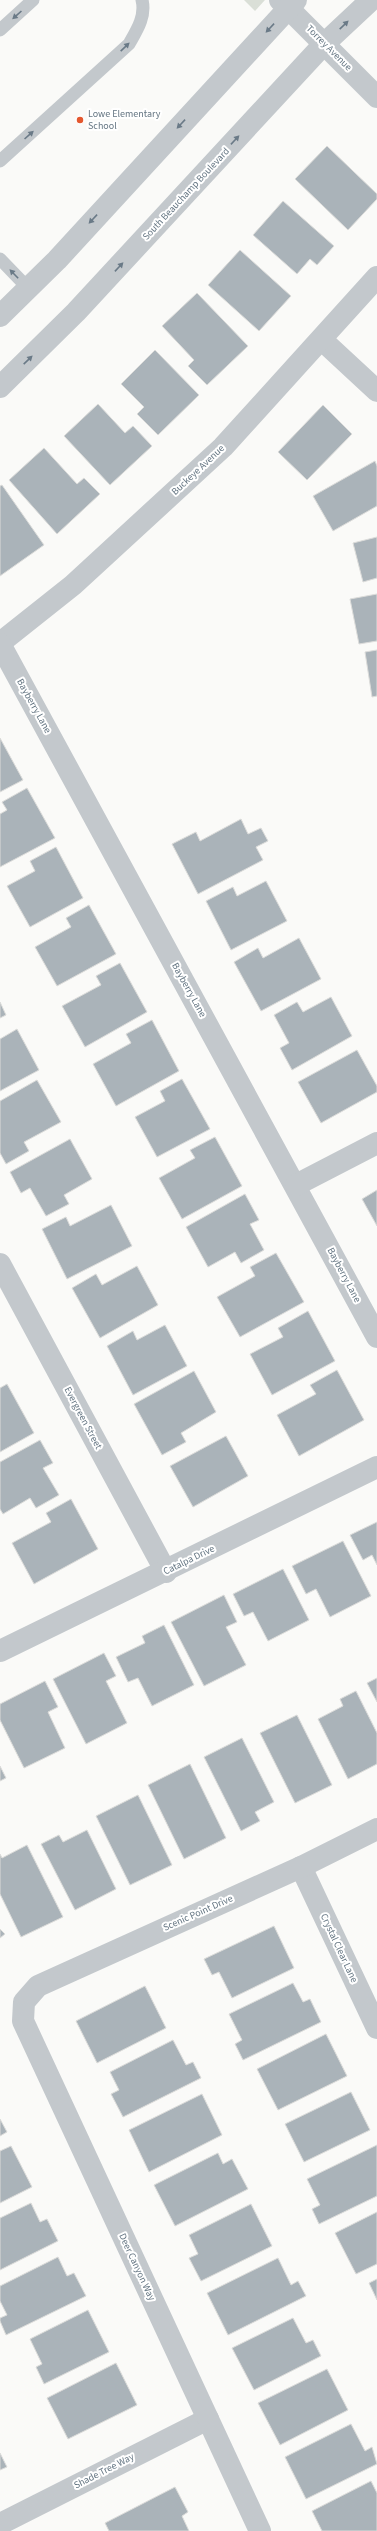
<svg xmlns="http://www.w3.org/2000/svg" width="377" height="2531" viewBox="0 0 377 2531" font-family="'Source Sans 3',sans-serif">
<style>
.green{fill:#dadfd7}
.building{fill:#aab3b9;stroke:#dcdcda}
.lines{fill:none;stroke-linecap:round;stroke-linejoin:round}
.service{stroke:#c3c8cc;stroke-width:13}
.minor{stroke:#c3c8cc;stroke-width:22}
.tertiary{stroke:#c3c8cc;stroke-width:22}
.oneway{fill:#6a7a87}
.poi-dot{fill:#e4572e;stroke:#fff;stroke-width:1.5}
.labels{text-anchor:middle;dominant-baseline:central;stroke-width:4;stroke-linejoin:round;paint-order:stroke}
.street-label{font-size:10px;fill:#657683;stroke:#fff}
.poi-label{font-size:10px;fill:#657683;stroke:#fff;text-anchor:start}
</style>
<rect width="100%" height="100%" fill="#fafaf8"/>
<!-- green -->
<polygon class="green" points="244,0 265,0 255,11"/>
<!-- building -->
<g class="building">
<polygon points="327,146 377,194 377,199 348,230 295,179"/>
<polygon points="283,201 334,246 317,265 310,259 297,274 253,235"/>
<polygon points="240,250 291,296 259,331 208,285"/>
<polygon points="197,293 248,346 207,385 188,366 194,360 162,326"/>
<polygon points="155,350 199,395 158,435 137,414 144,407 121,384"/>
<polygon points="98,404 125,433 133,426 152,446 110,485 64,436"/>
<polygon points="323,405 352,434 307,480 278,452"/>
<polygon points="44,448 77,484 84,478 100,494 57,534 9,480"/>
<polygon points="375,461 377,466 377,506 333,531 313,496"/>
<polygon points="2,485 44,545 0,576 0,486"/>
<polygon points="377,537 377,578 363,582 353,543"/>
<polygon points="377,594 377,641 359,644 350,599"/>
<polygon points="377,650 377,696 372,697 365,652"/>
<polygon points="0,738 23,780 0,792"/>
<polygon points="27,788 55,838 0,867 0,814 7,810 2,802"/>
<polygon points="241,819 248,834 261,828 268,841 256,847 263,860 198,894 172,844 196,832 200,841"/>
<polygon points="56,847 83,898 30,927 7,886 35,871 30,861"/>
<polygon points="266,881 287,921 231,950 206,901 233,887 237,896"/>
<polygon points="89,905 116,954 57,986 35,947 71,927 66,918"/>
<polygon points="299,938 321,979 261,1011 234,962 258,948 263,958"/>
<polygon points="120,963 147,1012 85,1047 62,1006 101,985 96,976"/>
<polygon points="331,997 352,1036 292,1070 280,1048 289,1043 274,1015 297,1002 303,1012"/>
<polygon points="0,1002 6,1015 0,1018"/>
<polygon points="152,1020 179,1071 116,1106 93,1064 131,1043 126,1034"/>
<polygon points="17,1029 39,1070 0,1091 0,1039"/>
<polygon points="357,1050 377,1086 377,1092 321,1123 298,1082"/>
<polygon points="182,1079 210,1129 157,1157 135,1117 165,1101 160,1091"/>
<polygon points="37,1080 61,1122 24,1142 29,1151 6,1164 0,1153 0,1101"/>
<polygon points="215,1137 242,1186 182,1219 159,1178 195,1158 190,1150"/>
<polygon points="70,1139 92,1179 64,1195 69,1204 46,1216 30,1188 21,1193 10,1172"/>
<polygon points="377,1190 377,1226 362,1199"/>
<polygon points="245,1194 259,1220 250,1224 264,1250 241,1263 235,1252 208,1267 186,1227"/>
<polygon points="111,1205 132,1246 67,1279 42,1229 66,1217 70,1226"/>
<polygon points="276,1253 304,1302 240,1337 217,1297 255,1276 250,1267"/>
<polygon points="137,1266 158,1305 100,1338 72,1288 96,1274 102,1285"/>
<polygon points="308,1311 335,1361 272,1395 250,1354 283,1337 278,1328"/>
<polygon points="165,1325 187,1366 133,1395 107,1346 133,1331 137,1340"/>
<polygon points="337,1370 364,1420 299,1456 277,1415 316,1394 310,1385"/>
<polygon points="194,1371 216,1412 181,1433 186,1442 162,1455 134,1404"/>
<polygon points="7,1384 34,1433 0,1452 0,1388"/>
<polygon points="226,1436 248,1476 193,1507 170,1466"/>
<polygon points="40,1440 53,1463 43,1468 59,1495 36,1508 30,1498 3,1514 0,1509 0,1462"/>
<polygon points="71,1499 98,1549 34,1584 12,1543 51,1522 46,1513"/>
<polygon points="377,1522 377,1565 372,1555 363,1560 350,1535"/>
<polygon points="343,1541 371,1596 330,1617 316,1589 306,1594 292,1566"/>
<polygon points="283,1569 309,1620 268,1641 253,1612 244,1616 233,1594"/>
<polygon points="224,1595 237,1622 226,1627 246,1665 204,1686 171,1622"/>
<polygon points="164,1625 194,1685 152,1706 138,1678 128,1682 116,1657 145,1643 142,1636"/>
<polygon points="104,1653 116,1676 106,1681 127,1723 86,1744 53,1679"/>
<polygon points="377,1678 377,1702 367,1683"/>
<polygon points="45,1681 58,1707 48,1712 65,1748 24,1768 0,1720 0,1704"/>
<polygon points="356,1691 377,1733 377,1764 348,1779 318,1719 343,1706 340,1699"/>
<polygon points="297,1715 332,1785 295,1803 260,1733"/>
<polygon points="242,1738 274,1802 255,1812 260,1821 241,1831 204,1757"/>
<polygon points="190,1764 226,1838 184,1859 148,1785"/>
<polygon points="0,1766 6,1778 0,1781"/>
<polygon points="138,1795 172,1865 130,1885 96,1816"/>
<polygon points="87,1830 116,1889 75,1910 41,1844 59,1835 63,1842"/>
<polygon points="27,1845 63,1917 21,1937 0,1894 0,1854 2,1858"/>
<polygon points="274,1926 294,1968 232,1998 219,1972 212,1975 204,1959"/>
<polygon points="0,1929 5,1934 0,1938"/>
<polygon points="293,1983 303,2002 310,1999 321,2022 243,2060 235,2044 242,2040 229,2014"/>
<polygon points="145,1986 166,2028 97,2063 76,2021"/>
<polygon points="326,2034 347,2076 278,2110 257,2069"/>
<polygon points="173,2040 186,2065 193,2062 201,2078 123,2117 111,2094 119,2090 110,2072"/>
<polygon points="351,2092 370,2130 304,2162 285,2124"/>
<polygon points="202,2094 222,2135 149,2172 129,2130"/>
<polygon points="0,2119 7,2132 0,2136"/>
<polygon points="377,2145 377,2196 319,2224 312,2209 320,2205 307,2179"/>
<polygon points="11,2146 32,2187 0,2203 0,2151"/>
<polygon points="218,2153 223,2164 232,2159 248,2189 175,2226 154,2185"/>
<polygon points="31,2203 40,2222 47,2219 58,2241 0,2270 0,2218"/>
<polygon points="251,2204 272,2246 201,2281 189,2258 198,2254 189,2235"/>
<polygon points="377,2212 377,2264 356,2274 335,2233"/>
<polygon points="58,2257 67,2276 74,2273 86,2296 6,2335 0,2321 0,2318 7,2315 0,2301 0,2286"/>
<polygon points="278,2258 291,2285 298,2281 306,2296 228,2335 207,2293"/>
<polygon points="377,2279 377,2300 369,2283"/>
<polygon points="88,2310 109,2352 44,2384 36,2367 42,2364 30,2339"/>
<polygon points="293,2318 306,2343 313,2340 321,2356 254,2390 232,2348"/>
<polygon points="116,2363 137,2405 68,2439 47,2398"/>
<polygon points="327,2369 348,2410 280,2445 258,2403"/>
<polygon points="351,2424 365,2451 372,2447 377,2464 306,2499 285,2457"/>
<polygon points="0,2453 7,2467 0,2470"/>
<polygon points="371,2481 377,2493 377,2531 322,2531 312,2511"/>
<polygon points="175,2487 188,2512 182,2516 189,2531 109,2531 105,2523"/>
</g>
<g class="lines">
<!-- service -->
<g class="service">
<polyline points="0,30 33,0"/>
<path d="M 0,161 L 129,44 C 137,30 146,16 142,0"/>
<polyline points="0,259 28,288"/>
</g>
<!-- minor -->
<g class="minor">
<polyline points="280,0 377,97"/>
<polyline points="322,340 377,391"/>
<polyline points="0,643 73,585 223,447 377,277"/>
<polyline points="0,644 377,1337"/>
<polyline points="296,1185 377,1143"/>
<polyline points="0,1264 166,1572"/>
<polyline points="0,1651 377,1467"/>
<polyline points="301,1867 377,2028"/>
<polyline points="0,2524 208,2419"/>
<polyline points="260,2531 23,2021 24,2002 38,1986 301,1867 377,1829"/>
</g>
<!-- tertiary -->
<g class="tertiary">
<polyline points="0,316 57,260 296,0"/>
<polyline points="0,387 76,312 324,44 371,0"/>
</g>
</g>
<!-- one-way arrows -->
<defs><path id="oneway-solid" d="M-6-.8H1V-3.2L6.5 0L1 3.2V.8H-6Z"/></defs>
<g class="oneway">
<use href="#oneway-solid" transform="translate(17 15) rotate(138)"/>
<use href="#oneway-solid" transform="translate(344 25) rotate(-44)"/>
<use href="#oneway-solid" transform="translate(270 28) rotate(133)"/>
<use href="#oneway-solid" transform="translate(125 47) rotate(-44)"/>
<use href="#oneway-solid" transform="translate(181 124) rotate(133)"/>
<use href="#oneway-solid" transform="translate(29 135) rotate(-42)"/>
<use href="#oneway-solid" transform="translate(235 140) rotate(-47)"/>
<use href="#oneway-solid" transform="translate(93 219) rotate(133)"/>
<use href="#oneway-solid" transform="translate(119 267) rotate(-47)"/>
<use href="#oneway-solid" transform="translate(14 274) rotate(-134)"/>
<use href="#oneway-solid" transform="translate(28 360) rotate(-44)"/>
</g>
<!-- markers -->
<circle class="poi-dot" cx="80" cy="120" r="4"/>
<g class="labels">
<!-- street labels -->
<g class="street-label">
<text transform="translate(329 48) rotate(45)">Torrey Avenue</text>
<text transform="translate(186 194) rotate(-47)">South Beauchamp Boulevard</text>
<text transform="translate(198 470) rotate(-43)">Buckeye Avenue</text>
<text transform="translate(34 706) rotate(61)">Bayberry Lane</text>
<text transform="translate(189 990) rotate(61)">Bayberry Lane</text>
<text transform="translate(344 1275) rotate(62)">Bayberry Lane</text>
<text transform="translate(83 1418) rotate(62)">Evergreen Street</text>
<text transform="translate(189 1560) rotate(-26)">Catalpa Drive</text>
<text transform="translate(198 1913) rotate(-24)">Scenic Point Drive</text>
<text transform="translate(339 1948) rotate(65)">Crystal Clear Lane</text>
<text transform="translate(137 2267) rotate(65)">Deer Canyon Way</text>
<text transform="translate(104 2471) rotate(-27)">Shade Tree Way</text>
</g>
<!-- poi labels -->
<g class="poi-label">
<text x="88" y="114">Lowe Elementary<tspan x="88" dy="12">School</tspan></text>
</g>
</g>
</svg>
